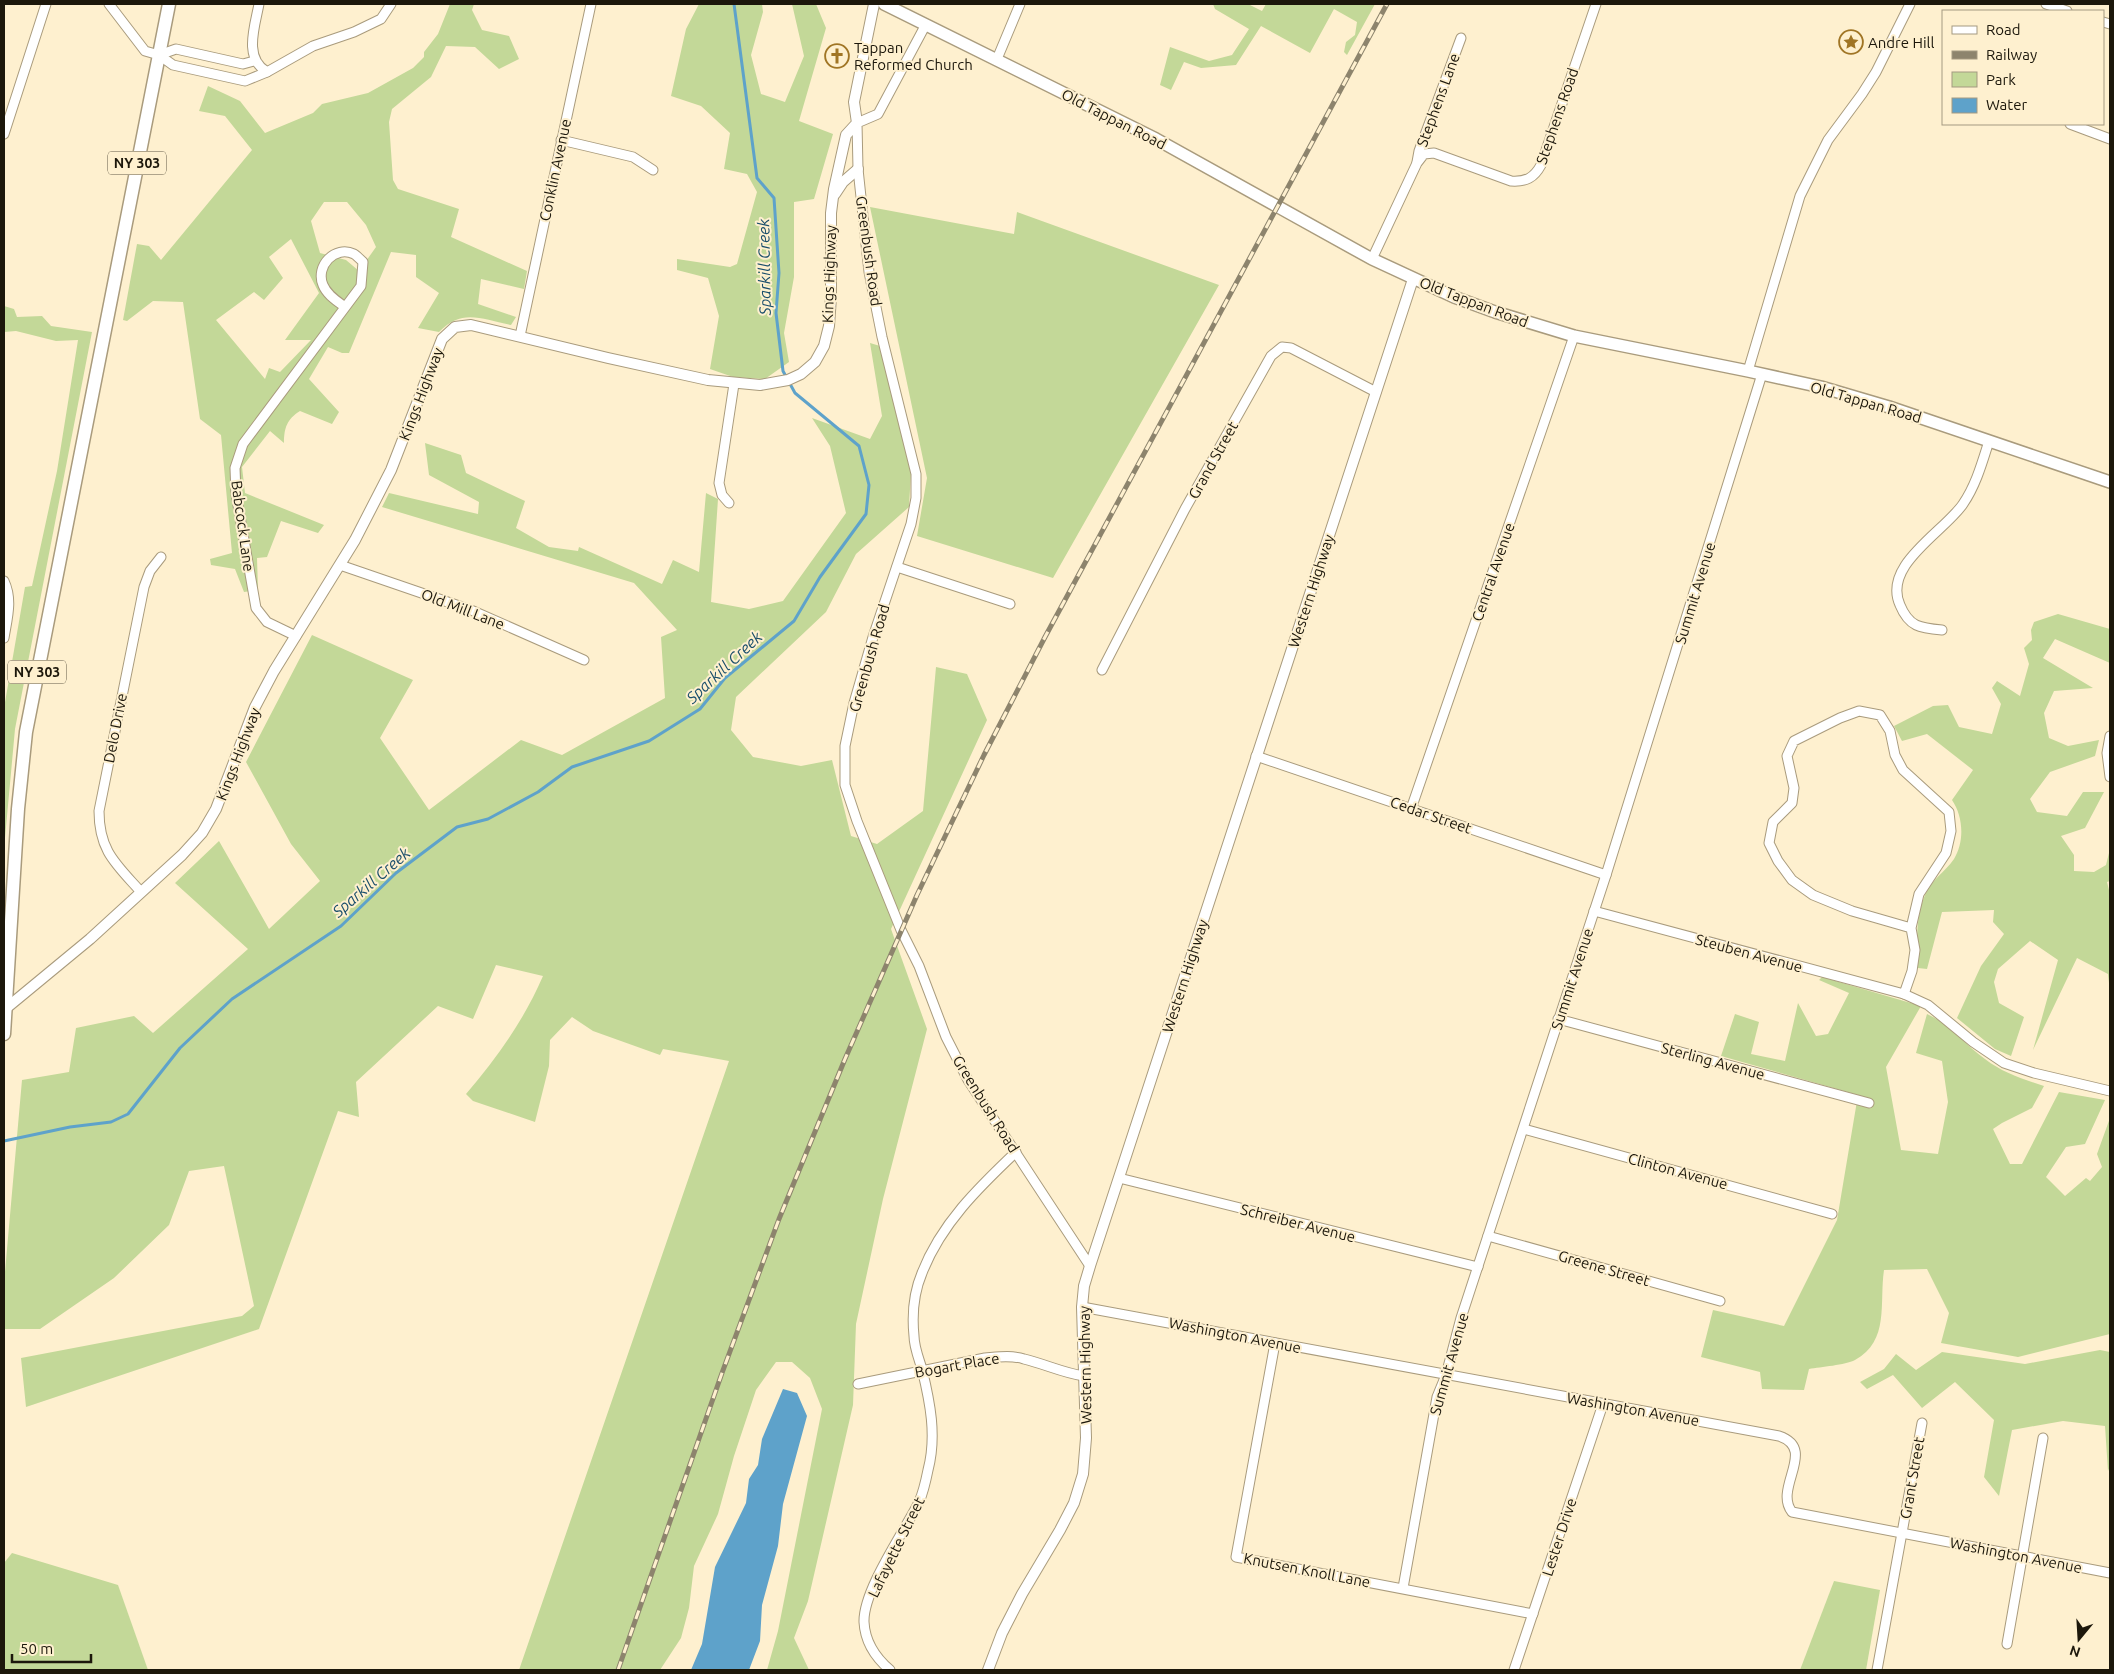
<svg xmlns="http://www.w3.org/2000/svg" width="2114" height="1674" viewBox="0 0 2114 1674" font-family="Ubuntu,sans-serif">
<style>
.green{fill:#c3d898;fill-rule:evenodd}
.water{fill:#5ea2ca}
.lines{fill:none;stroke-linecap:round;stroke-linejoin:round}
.stream{stroke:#5ea2ca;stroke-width:3}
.minor-casing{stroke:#a99b7d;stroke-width:11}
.tertiary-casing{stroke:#a99b7d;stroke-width:12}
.secondary-casing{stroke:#a99b7d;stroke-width:14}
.primary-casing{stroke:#a99b7d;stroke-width:15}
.minor{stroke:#fff;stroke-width:9}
.tertiary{stroke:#fff;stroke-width:10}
.secondary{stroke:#fff;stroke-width:11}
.primary{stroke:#fff;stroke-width:12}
.rail-casing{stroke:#8d846d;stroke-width:5}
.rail{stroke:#fef0cf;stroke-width:3;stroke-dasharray:9;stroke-linecap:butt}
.labels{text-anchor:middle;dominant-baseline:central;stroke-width:4;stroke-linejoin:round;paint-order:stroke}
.shield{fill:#fef0cf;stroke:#605846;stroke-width:1}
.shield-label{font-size:14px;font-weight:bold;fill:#1c170b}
.poi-label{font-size:15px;fill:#1c170b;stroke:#fef0cf;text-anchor:start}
.street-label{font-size:15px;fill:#1c170b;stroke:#fef0cf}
.water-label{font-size:16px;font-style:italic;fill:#1a4e6b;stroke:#fef0cf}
</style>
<rect width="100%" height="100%" fill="#fef0cf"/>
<!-- green -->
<g class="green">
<path d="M 450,4 L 474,4 L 472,10 L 482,30 L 509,36 L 519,59 L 499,69 L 475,47 L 446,46 L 431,77 L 392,109 L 389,122 L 393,180 L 398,189 L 459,209 L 451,237 L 527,271 L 524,289 L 481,279 L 478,304 L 516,317 L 511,325 C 481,319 462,308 439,332 L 418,328 L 439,293 L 416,277 L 416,255 L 391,252 L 349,353 L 342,353 L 328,347 L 309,379 L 339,412 L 332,424 L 300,411 C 287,419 284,428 284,443 L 270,431 L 242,467 L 245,493 L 324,525 L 318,533 L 281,521 L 267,557 L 257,558 L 258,590 L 244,592 L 235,569 L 211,565 L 210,559 L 232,553 L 221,435 L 200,419 L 183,302 L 153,301 L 127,321 L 123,320 L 137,244 L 149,246 L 161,260 L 252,150 L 225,116 L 199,111 L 208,86 L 240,101 L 265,133 L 313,113 L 322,104 L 368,93 L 413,68 L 424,57 L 424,52 L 438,34 ZM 324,202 L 347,202 L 366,225 L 376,247 L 359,271 L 346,260 L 320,253 L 311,221 ZM 291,239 L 319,293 L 285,340 L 311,340 L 280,372 L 269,368 L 265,379 L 216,320 L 254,292 L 264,300 L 283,278 L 269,257 Z"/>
<polygon points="699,4 762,4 763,12 751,55 761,94 785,102 804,56 792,4 816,4 826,28 799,121 833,134 814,199 794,202 794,277 784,333 789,362 765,379 733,377 710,369 719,316 708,278 677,270 677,259 730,267 737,264 757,192 747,174 724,169 730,133 701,106 671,96 686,29"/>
<polygon points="1213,4 1248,4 1262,11 1266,4 1375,4 1347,55 1344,52 1346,42 1355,35 1357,22 1334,9 1310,53 1261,26 1236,65 1201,68 1184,62 1171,90 1160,85 1170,47 1209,61 1232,55 1249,29 1215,9"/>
<polygon points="870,207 1014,234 1017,212 1219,285 1053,578 917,536 927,478"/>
<polygon points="4,306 14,309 17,317 42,316 51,326 92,332 15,729 4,849 4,708 25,587 32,586 57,471 78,340 56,341 16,331 4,332"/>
<path d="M 870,343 L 880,346 L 911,472 L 909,507 L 856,554 L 826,612 L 736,697 L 731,730 L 753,757 L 801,766 L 832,760 L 851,836 L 877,844 L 923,811 L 936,667 L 967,674 L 987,720 L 891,929 L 927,1029 L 883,1199 L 856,1324 L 853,1405 L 808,1601 L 794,1638 L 809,1670 L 767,1670 L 778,1631 L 822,1409 L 810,1378 L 792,1362 L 776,1362 L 756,1390 L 734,1456 L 718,1514 L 694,1566 L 689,1608 L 681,1638 L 660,1670 L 519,1670 L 729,1061 L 663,1049 L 660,1055 L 593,1031 L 572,1017 L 550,1040 L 549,1066 L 535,1122 L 473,1101 L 466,1094 C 497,1058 524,1020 543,976 L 496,965 L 473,1019 L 438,1006 L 356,1082 L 359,1117 L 338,1111 L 259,1329 L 26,1407 L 21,1358 L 242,1316 L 254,1306 L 224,1166 L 189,1171 L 169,1225 L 114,1278 L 40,1329 L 4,1329 L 4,1283 L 22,1080 L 69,1072 L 76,1028 L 134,1016 L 153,1033 L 248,949 L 175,883 L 219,841 L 269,929 L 320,881 L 291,844 L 246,762 L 312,635 L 413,680 L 380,738 L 429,810 L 521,740 L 562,755 L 665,698 L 661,637 L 677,630 L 634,583 L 382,507 L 389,493 L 478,514 L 479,502 L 429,475 L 425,443 L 461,455 L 466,473 L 525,501 L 516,528 L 549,547 L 578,551 L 579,547 L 662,584 L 673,560 L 699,572 L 706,493 L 718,499 L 711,602 L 749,609 L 783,601 L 846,513 L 830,446 L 812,418 L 870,439 L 882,416 Z"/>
<path d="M 2058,614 L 2110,629 L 2110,663 L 2055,639 L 2043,658 L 2093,688 L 2054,691 L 2044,713 L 2049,738 L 2068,746 L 2099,740 L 2095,756 L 2050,772 L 2030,799 L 2037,812 L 2067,816 L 2083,792 L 2104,792 L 2085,828 L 2061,836 L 2074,855 L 2074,871 L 2094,872 L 2106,865 L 2110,849 L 2110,881 L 2107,882 L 2110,894 L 2110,992 L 2108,974 L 2077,958 L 2033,1050 L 2058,960 L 2030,941 L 1998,969 L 1994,982 L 1999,1003 L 2024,1017 L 2011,1056 L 1995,1049 L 1957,1018 L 1981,966 L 2004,934 L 1993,922 L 1994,910 L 1942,912 L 1927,969 L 1918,968 C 1917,944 1915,918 1925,895 C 1931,880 1945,872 1954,859 C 1965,841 1963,816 1952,800 L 1973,770 L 1927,734 L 1902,741 L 1894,726 L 1933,706 L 1948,705 L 1959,727 L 1992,734 L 2001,704 L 1992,688 L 1997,681 L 2020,696 L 2029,664 L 2024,648 L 2032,640 L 2031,630 L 2034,622 Z"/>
<path d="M 1822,977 L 1921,1006 L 1886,1067 L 1901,1150 L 1938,1154 L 1948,1102 L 1942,1061 L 1916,1053 L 1927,1014 C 1950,1024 1965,1045 1985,1059 C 2003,1073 2023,1079 2044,1086 L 2032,1108 L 2002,1123 L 1993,1129 L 2010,1164 L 2022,1164 L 2059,1092 L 2105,1100 L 2085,1144 L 2066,1147 L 2046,1177 L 2065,1196 L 2086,1178 L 2090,1181 L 2102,1167 L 2097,1154 L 2110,1118 L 2110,1334 L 2018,1357 L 1941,1343 L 1949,1313 L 1927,1269 L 1884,1270 C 1879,1303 1890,1341 1855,1360 C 1845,1365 1821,1367 1809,1369 L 1804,1390 L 1762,1389 L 1760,1372 L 1701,1357 L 1713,1310 L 1784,1326 L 1837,1220 L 1858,1095 L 1721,1056 L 1735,1014 L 1759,1022 L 1751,1054 L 1785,1061 L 1798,1003 L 1816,1036 L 1828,1034 L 1849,993 L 1819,980 Z"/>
<polygon points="2100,1350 2110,1352 2110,1466 2108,1471 2105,1426 2063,1421 2012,1430 1999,1496 1984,1477 1994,1420 1955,1382 1922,1408 1893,1375 1867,1389 1860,1382 1884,1369 1896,1354 1916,1370 1942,1352 2025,1364"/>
<polygon points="12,1553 118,1585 148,1670 4,1670 4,1563"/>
<polygon points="1834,1581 1880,1590 1866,1670 1800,1670"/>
</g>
<!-- water -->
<polygon class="water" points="783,1389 797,1393 807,1416 783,1504 778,1546 762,1605 760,1641 749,1670 691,1670 702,1644 715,1567 746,1503 749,1479 758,1465 762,1439"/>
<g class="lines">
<!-- stream -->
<polyline class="stream" points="4,1141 70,1127 111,1122 128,1114 180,1048 232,999 341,926 396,873 457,827 488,819 538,792 572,767 649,741 700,709 725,678 794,621 820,577 866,514 869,485 859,446 795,393 783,371 776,313 779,273 774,198 757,178 734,4"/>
<!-- minor casing -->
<g class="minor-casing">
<g id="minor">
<polyline points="109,4 145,51 159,55 173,65 245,81 267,72 313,46 354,32 381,19 391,4"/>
<path d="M 259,4 C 255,26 243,58 267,72"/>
<polyline points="2046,4 2067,11"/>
<polyline points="2103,22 2110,24"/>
<polyline points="925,26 878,114 857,123 858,169 869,272 882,337 916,474 916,498 911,524 873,637 854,703 845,746 845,785 857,821 901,930 919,966 946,1037 968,1080 1090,1266"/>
<polyline points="159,55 176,49 243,64 254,61"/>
<polyline points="997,59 1020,4"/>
<polyline points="2070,124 2110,139"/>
<polyline points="4,134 46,4"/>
<polyline points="561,140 633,157 653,170"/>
<polyline points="1417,162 1419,151 1461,38"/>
<path d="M 1372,259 L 1417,163 L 1424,154 L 1434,153 L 1511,181 C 1526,182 1534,178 1541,165 L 1596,4"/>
<polyline points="520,336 591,4"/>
<polyline points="1748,371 1800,196 1828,140 1862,94 1876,72 1910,4"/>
<polyline points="729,503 722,495 719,483 734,384"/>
<polyline points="340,565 471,610 584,660"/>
<polyline points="897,567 1010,604"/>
<path d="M 4,581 C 13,600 7,619 4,638"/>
<path d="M 1942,630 C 1920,628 1909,627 1900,605 C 1882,565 1944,532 1963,504 C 1976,485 1982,463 1989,441"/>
<path d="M 296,636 L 267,622 L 256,608 L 236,494 L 235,468 L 243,444 L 361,286 L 363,262 C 361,260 357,256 354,254 C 335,245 315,266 323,285 C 327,295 337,301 345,307"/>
<polyline points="1102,670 1185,509 1271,356 1282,347 1291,348 1376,392"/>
<polyline points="2110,736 2107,753 2110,777"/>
<polyline points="1256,756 1606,875"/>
<polyline points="1411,809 1574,336"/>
<path d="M 141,892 C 116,864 99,851 99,811 L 144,587 L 150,571 L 161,557"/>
<polyline points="1594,911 1904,994 1928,1005 1973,1042 2004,1063 2034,1073 2110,1091"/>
<polyline points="1904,994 1912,971 1915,950 1911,928 1919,894 1946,853 1951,831 1949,812 1903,770 1895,755 1890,731 1880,715 1859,711 1840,718 1794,741 1787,756 1794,788 1792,803 1773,822 1769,843 1778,861 1792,880 1813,895 1852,911 1911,928"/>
<polyline points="1558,1019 1869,1103"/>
<polyline points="1524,1129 1832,1214"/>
<polyline points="1119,1178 1478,1267"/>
<polyline points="1488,1236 1720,1301"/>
<path d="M 1082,1307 L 1779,1436 C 1818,1449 1773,1488 1792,1512 L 2110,1573"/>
<polyline points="1275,1343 1236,1557 1533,1614"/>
<path d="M 858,1384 L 985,1358 C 998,1357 1012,1355 1024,1359 C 1045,1364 1063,1373 1084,1376"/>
<polyline points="1403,1588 1437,1397 1446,1375 1461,1318 1606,875 1762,374"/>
<polyline points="2007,1644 2043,1438"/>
<path d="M 890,1670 C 876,1658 865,1642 864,1622 C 863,1590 904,1532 919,1502 C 923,1493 926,1480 928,1470 C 937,1436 930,1402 922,1369 C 919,1359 914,1347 914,1336 C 912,1316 914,1292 922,1273 C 941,1224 978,1188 1016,1152"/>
<polyline points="1514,1670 1603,1404"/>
<polyline points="1877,1670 1922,1423"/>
</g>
</g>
<!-- tertiary casing -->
<g class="tertiary-casing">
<g id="tertiary">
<polyline points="835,194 843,182 858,169"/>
<polyline points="4,1010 90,939 182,855 202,833 216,809 255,707 274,671 355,540 391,470 442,339 455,327 471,325 608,358 708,380 760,385 788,380 801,374 815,362 824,346 829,326 831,297 831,213 834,189 846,135 857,123 854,102 874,4"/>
<polyline points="988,1670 1002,1633 1022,1594 1060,1530 1074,1503 1083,1474 1086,1438 1082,1307 1084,1286 1090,1266 1413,279"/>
</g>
</g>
<!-- secondary casing -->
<g class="secondary-casing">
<polyline id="secondary" points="884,4 1156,139 1372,259 1454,297 1495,312 1574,336 1748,371 1821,387 1889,407 2110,482"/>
</g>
<!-- primary casing -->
<g class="primary-casing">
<polyline id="primary" points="4,1034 18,809 26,732 169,4"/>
</g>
<!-- minor -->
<use href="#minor" class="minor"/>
<!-- tertiary -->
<use href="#tertiary" class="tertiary"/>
<!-- secondary -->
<use href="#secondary" class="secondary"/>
<!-- primary -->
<use href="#primary" class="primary"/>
<!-- rail casing -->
<g class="rail-casing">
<polyline id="rail" points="618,1670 722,1373 779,1219 845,1059 917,895 984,755 1045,637 1387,4"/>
</g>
<!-- rail -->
<use href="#rail" class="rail"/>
</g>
<!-- icons -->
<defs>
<g id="sight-ring" transform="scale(1.25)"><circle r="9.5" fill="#fef0cf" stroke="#a07525" stroke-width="1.5"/><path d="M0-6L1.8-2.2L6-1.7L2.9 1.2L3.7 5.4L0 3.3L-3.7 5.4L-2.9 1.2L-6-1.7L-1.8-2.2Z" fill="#a07525"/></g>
<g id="church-ring" transform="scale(1.25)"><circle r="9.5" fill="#fef0cf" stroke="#a07525" stroke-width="1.5"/><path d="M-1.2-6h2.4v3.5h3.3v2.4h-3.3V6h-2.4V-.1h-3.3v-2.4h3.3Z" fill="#a07525"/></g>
</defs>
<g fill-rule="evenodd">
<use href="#sight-ring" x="1851" y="42"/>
<use href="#church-ring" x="837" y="56"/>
</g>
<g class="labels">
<!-- shield labels -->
<g class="shield">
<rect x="108" y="151.5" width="58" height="23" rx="4"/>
<rect x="8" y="660.5" width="58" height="23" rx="4"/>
</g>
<g class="shield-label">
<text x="137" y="163">NY 303</text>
<text x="37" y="672">NY 303</text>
</g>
<!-- poi labels -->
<g class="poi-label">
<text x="1868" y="42">Andre Hill</text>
<text x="854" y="47">Tappan<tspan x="854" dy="17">Reformed Church</tspan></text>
</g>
<!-- street labels -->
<g class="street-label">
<text transform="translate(1438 100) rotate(-70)">Stephens Lane</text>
<text transform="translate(1557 116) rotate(-71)">Stephens Road</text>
<text transform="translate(1114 119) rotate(27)">Old Tappan Road</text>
<text transform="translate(555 170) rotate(-78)">Conklin Avenue</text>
<text transform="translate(869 251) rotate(82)">Greenbush Road</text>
<text transform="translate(829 274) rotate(-88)">Kings Highway</text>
<text transform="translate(1474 302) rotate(21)">Old Tappan Road</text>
<text transform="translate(421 394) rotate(-69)">Kings Highway</text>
<text transform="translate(1866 402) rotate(16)">Old Tappan Road</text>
<text transform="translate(1213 460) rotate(-61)">Grand Street</text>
<text transform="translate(243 526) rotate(82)">Babcock Lane</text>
<text transform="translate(1493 572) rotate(-71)">Central Avenue</text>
<text transform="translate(1311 591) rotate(-72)">Western Highway</text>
<text transform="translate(1695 593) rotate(-73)">Summit Avenue</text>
<text transform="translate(463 609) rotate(21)">Old Mill Lane</text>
<text transform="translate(869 658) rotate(-74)">Greenbush Road</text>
<text transform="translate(115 728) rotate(-79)">Delo Drive</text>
<text transform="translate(238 754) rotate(-69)">Kings Highway</text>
<text transform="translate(1431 815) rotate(19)">Cedar Street</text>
<text transform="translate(1749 953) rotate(15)">Steuben Avenue</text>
<text transform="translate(1185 976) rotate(-72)">Western Highway</text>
<text transform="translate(1572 979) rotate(-72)">Summit Avenue</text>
<text transform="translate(1713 1061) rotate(15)">Sterling Avenue</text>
<text transform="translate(986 1104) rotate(58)">Greenbush Road</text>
<text transform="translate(1678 1171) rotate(15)">Clinton Avenue</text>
<text transform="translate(1298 1223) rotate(14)">Schreiber Avenue</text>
<text transform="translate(1604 1268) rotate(16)">Greene Street</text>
<text transform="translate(1235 1335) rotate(11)">Washington Avenue</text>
<text transform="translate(1449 1364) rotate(-74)">Summit Avenue</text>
<text transform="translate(957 1365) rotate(-10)">Bogart Place</text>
<text transform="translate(1085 1365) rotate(-91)">Western Highway</text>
<text transform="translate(1633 1409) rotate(10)">Washington Avenue</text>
<text transform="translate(1912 1478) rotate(-80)">Grant Street</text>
<text transform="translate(1559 1537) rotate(-72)">Lester Drive</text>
<text transform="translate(896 1547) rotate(-64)">Lafayette Street</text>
<text transform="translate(2016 1555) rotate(11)">Washington Avenue</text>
<text transform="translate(1307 1570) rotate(11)">Knutsen Knoll Lane</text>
</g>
<!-- water labels -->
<g class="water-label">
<text transform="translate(764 267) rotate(-91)">Sparkill Creek</text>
<text transform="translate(724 667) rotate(-43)">Sparkill Creek</text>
<text transform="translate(371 882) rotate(-41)">Sparkill Creek</text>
</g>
</g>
<!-- border -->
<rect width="2114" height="1674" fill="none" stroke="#1c170b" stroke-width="10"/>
<!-- legend -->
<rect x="1942" y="10" width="162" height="115" fill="#fef0cf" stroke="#a49981"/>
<rect x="1952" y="26" width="25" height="8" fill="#ffffff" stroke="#a49981"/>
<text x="1986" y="35" font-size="15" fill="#1c170b">Road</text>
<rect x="1952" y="51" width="25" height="8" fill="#8d846d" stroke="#a49981"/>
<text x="1986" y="60" font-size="15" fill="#1c170b">Railway</text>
<rect x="1952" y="72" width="25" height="15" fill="#c3d898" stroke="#a49981"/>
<text x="1986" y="85" font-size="15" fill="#1c170b">Park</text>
<rect x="1952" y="98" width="25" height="15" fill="#5ea2ca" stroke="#a49981"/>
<text x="1986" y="110" font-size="15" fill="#1c170b">Water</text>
<!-- north arrow -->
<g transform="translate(2079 1639) rotate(198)" stroke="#fef0cf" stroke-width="4" paint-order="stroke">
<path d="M0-4L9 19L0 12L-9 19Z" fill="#1c170b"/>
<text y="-8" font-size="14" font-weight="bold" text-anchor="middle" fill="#1c170b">N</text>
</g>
<!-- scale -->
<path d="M12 1654v8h79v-8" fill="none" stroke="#1c170b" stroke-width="2.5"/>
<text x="20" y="1654" font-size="15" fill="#1c170b" stroke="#fef0cf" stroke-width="4" paint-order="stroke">50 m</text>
</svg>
